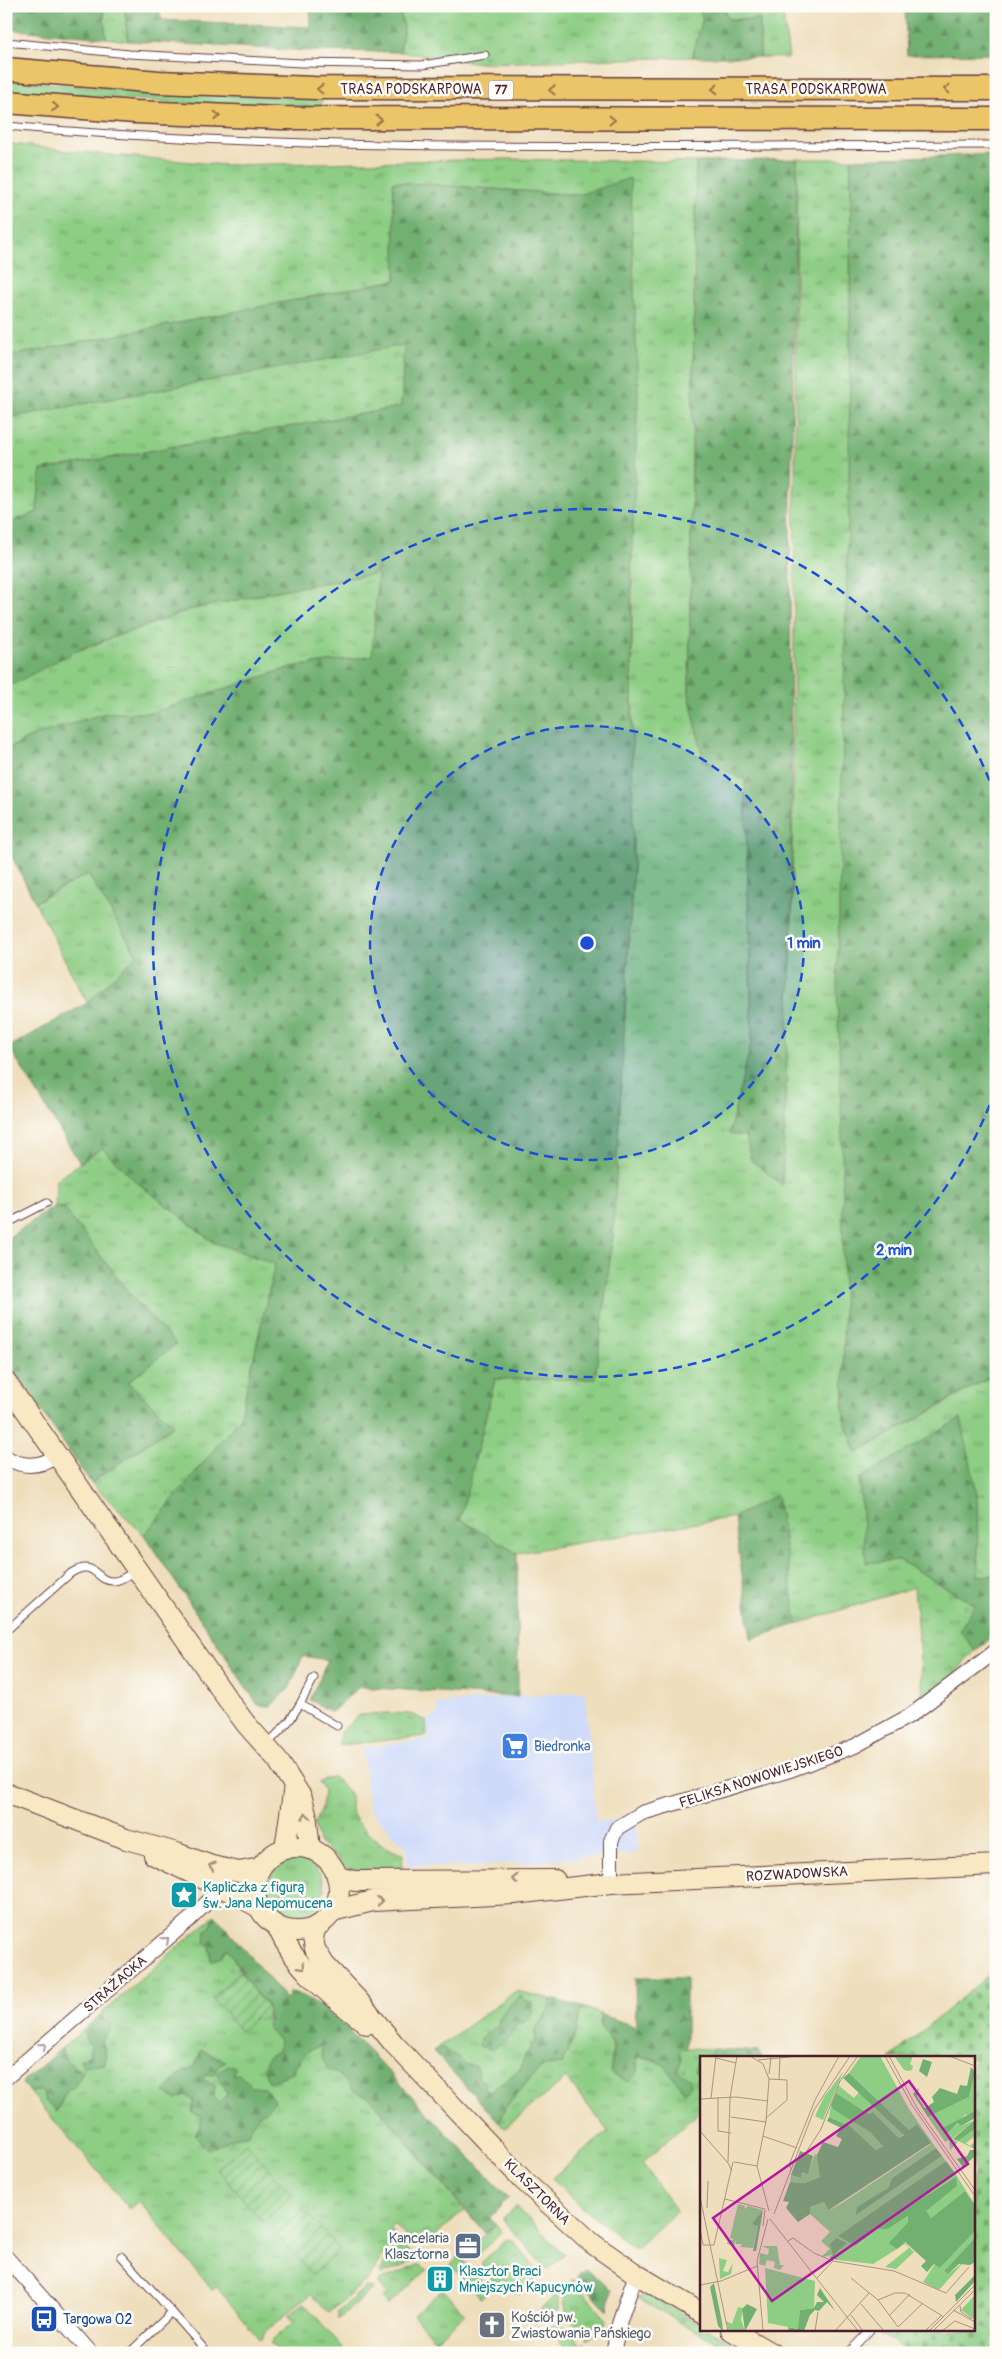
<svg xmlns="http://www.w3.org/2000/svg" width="1002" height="2359" viewBox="0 0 1002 2359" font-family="Pangolin,sans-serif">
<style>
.built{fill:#cedafa}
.grass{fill:url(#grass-tufts);stroke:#6c7658;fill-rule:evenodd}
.forest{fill:url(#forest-firs);stroke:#5e684e}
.cemetery{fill:url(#cemetery-stones);stroke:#6c7658}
.garden{fill:url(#garden-furrows);stroke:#6c7658}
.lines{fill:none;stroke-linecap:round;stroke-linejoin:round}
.lane-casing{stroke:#633c41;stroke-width:9}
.street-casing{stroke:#633c41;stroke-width:16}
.secondary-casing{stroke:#633c41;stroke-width:22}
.primary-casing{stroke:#633c41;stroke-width:25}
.lane{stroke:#fff;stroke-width:7}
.street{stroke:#fff;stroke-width:14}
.secondary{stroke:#f8e8c3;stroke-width:20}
.primary{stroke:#edc569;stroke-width:22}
.oneway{stroke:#9c724a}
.oneway2{stroke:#a18477}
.oneway3{stroke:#ae9aa0}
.ring{fill:none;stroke:#1d4ed8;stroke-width:2.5;stroke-dasharray:9 6}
.labels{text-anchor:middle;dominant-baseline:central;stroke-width:5;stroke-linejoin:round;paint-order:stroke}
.shield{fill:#fdfcf7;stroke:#806168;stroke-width:1}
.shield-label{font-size:12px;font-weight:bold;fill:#4a1f2b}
.street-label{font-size:14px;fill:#4a1f2b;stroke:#fdfcf7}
.shop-label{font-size:14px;fill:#366cbe;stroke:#fdfcf7;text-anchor:start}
.culture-label{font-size:14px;fill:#0d838f;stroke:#fdfcf7;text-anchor:start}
.service-label{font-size:14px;fill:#4e5e75;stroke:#fdfcf7;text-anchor:end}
.worship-label{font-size:14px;fill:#5b616d;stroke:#fdfcf7;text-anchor:start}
.transit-label{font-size:14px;fill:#164399;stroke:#fdfcf7;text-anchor:start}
.inset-road{fill:none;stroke:#ac9282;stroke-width:1}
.view{fill:#b5179e;fill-opacity:0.15;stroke:#b5179e;stroke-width:2.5}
.inset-edge{fill:none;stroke:#4a1f2b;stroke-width:2.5}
.centre{fill:#1d4ed8;stroke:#fdfcf7;stroke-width:2.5}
.ring-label{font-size:15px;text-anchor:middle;font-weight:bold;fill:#1d4ed8;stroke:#fdfcf7;stroke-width:5;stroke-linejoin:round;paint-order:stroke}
</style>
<defs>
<pattern id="grass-tufts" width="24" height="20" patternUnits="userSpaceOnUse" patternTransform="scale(1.25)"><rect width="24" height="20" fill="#8dcd84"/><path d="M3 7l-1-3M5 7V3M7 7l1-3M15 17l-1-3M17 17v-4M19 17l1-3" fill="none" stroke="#75a66c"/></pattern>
<pattern id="forest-firs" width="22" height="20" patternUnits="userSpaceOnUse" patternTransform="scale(1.25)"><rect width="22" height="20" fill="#72b072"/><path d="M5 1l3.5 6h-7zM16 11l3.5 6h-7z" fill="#608f5e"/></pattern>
<pattern id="cemetery-stones" width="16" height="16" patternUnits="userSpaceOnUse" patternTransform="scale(1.25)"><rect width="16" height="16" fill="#8dcd84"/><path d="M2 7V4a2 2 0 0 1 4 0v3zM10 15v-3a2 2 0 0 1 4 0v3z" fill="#75a66c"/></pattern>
<pattern id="garden-furrows" width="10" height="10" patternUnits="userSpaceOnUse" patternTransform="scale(1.25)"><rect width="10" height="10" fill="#8dcd84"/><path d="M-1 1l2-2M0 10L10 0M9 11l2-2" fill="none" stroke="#75a66c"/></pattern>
</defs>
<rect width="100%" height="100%" fill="#fdfcf7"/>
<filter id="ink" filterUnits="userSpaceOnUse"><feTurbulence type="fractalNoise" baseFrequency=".02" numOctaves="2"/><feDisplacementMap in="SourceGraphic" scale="10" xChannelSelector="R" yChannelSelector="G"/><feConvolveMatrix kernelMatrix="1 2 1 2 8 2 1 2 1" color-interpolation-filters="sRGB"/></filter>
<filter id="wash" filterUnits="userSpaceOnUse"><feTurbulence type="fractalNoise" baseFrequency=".0096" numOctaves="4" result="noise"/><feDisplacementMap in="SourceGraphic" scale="20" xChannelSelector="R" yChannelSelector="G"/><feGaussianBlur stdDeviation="1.12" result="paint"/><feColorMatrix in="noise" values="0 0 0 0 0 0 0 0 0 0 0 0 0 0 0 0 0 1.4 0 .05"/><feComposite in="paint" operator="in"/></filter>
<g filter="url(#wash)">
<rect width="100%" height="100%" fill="#eedebc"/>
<!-- built -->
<polygon class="built" points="585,1691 596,1822 635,1818 638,1853 480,1866 407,1865 407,1848 369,1809 362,1748 429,1739 426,1721 438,1714 437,1704"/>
<!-- grass -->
<g class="grass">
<polygon points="103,6 124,6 128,41 106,38"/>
<polygon points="397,6 698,6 703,18 692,57 481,63 400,52 404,26"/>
<polygon points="723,6 782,6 789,58 760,57 760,20 727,19"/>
<polygon points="6,80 143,91 322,99 320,108 196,104 6,90"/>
<polygon points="6,143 67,151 225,165 507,159 696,162 689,694 704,762 745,779 752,1040 729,1134 746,1136 751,1160 782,1184 792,929 797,159 851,159 844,1419 857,1453 996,1374 996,1575 978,1576 977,1502 899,1560 975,1605 960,1630 975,1651 924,1707 914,1587 797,1624 777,1495 734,1517 517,1553 460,1519 495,1379 595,1379 613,1234 633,867 630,179 579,195 394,182 396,280 6,357"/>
<polygon points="404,344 401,407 41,470 37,512 6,525 6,418"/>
<polygon points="378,573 373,656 292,667 151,713 106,713 33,736 6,750 6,677 189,610 282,590"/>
<polygon points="88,874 137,955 87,1003 35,902"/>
<polygon points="102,1148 134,1180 213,1242 275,1264 240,1418 144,1535 91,1483 173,1426 128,1382 175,1344 137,1303 75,1226 55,1206 56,1180"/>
<polygon points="386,1713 412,1714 426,1721 427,1736 339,1745 340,1732 360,1715"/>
<path d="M 334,1777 L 349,1792 C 351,1798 350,1802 351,1808 C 353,1825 387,1851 403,1854 L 402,1869 L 371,1868 L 359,1872 L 348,1869 L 319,1842 L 314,1823 L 322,1809 L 324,1790 L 319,1783 L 326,1778 Z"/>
<circle cx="296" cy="1888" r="28"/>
<path d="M 215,1915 L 211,1926 L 211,1961 L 220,1957 L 227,1948 L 237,1962 L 238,1970 L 267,2003 L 268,2010 L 266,2019 L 279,2039 L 278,2051 L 267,2058 L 269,2081 L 293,2073 C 298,2060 306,2048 321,2046 L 322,2057 L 347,2081 L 352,2089 L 370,2098 L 464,2210 L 431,2239 L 424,2232 L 412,2244 L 395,2224 L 390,2228 L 396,2236 L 370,2277 L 329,2313 L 311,2293 L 263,2334 L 264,2336 L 260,2340 L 217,2287 L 212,2290 L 139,2201 L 130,2209 L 22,2083 L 83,2030 L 87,2042 L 91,2045 L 89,2056 L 80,2060 L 84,2066 L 105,2064 L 106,2056 L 102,2040 L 111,2028 L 102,2018 L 101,2014 Z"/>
<path d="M 516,1991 L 551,1999 L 548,2011 L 535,2030 L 535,2042 L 524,2057 L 521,2069 L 490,2092 L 484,2088 L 470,2064 L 465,2065 L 459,2058 L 439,2047 ZM 521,1996 L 524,2000 L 510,2037 L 491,2029 L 498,2025 C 502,2010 511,2006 521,1996 Z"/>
<path d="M 585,2008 L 600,2014 L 601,2029 C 613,2041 615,2045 610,2061 L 637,2074 L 637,2056 L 662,2062 L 685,2092 L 678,2070 L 681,2060 L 679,2052 L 686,2048 L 714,2049 L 709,2056 L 698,2058 L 695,2071 L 701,2076 L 701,2110 L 642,2163 L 677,2211 L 635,2249 L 581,2207 L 552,2178 L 608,2131 L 566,2078 L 505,2128 L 499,2122 L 507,2106 L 533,2075 L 544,2066 L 562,2064 L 577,2030 L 580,2011 Z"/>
<polygon points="516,2207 564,2254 547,2270 502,2219"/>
<polygon points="496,2224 502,2232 474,2258 467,2252"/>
<polygon points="507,2239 512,2240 538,2271 538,2278 518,2295 502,2278 496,2284 482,2268 482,2262"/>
<polygon points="399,2241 415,2257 415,2261 381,2275 380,2271"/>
<polygon points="460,2257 489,2290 480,2298 451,2265"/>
<polygon points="418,2265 422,2265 427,2270 388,2305 382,2299 387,2295 378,2284 379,2281"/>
<polygon points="573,2279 606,2319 605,2325 588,2340 566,2312 563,2288"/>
<polygon points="365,2287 373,2288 338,2320 338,2312"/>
<polygon points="443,2289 465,2314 435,2340 413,2315"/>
<polygon points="556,2295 559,2297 559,2310 537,2313"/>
<polygon points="647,2295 701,2325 701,2330 709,2330 749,2353 735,2353 638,2298"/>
<polygon points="304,2303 344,2349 340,2353 276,2353 277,2350 270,2343 293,2322 288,2316"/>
<polygon points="554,2324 566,2327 582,2345 585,2343 591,2353 563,2353 567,2349 548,2330"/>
</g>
<!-- forest -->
<g class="forest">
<polygon points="6,6 103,6 106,38 6,29"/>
<polygon points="124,6 158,6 162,20 311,27 310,6 397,6 404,26 400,52 311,51 128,41"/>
<polygon points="698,6 723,6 728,19 760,20 760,57 692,57 703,18"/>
<polygon points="905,6 995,6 996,54 907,55"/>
<polygon points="996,154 996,1373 857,1453 844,1419 842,1137 837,987 849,480 851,159"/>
<polygon points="797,159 790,553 792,929 782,1185 751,1160 746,1136 729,1134 752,1040 745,780 704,762 689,694 696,162"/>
<polygon points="630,178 638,394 631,576 633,867 613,1234 595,1379 495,1379 460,1519 517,1553 518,1697 359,1687 332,1712 310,1700 328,1660 303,1656 290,1687 271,1706 258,1705 144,1535 240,1418 275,1264 213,1242 134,1180 102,1148 80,1163 9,1047 87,1003 137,955 88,874 35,902 6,845 6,750 33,736 106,713 151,713 292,667 372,656 378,573 282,590 189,610 77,650 6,688 6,524 37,512 41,470 401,407 404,345 6,418 6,357 396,280 393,182 579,195"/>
<polygon points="55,1206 64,1208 137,1303 176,1344 128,1382 173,1425 91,1483 6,1359 6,1239"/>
<polygon points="961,1418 977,1494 978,1576 996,1575 996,1634 975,1651 960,1630 975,1605 899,1560 866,1563 859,1479"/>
<polygon points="777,1495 797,1624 751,1639 734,1517"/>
<path d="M 215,1915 L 287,2000 L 289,1995 L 288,1992 C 303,1991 329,2012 341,2022 L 509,2198 L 490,2217 L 496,2224 L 485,2233 L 370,2098 C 365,2095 355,2092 351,2088 C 344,2079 340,2074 328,2070 L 322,2057 L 321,2046 C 306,2048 298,2060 293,2073 L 269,2082 L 263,2068 L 267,2058 L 278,2051 L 279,2040 L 269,2031 L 267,2004 C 248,1989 240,1967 227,1948 L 220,1957 L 211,1961 L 210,1947 L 205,1944 L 205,1931 L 211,1926 Z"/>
<path d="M 635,1978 L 686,1978 L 686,2048 L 679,2052 L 681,2060 L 678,2070 L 690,2079 L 690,2086 L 685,2092 C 666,2073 669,2058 637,2056 L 637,2074 L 629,2082 L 611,2073 C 609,2049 622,2049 601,2029 L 600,2014 L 636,2027 Z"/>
<polygon points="521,1996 524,2000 532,2002 533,2009 527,2021 516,2025 510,2037 492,2050 479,2046 480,2039 498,2025 501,2016 508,2006"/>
<polygon points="551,1999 585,2008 580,2011 577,2030 562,2064 544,2066 533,2075 507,2106 499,2122 433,2051 439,2047 459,2058 465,2064 477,2067 479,2078 485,2083 484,2088 490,2092 521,2069 524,2057 535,2042 535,2030 548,2011"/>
<polygon points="101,2014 102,2018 112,2024 102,2040 106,2056 105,2064 84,2066 80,2059 89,2056 91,2045 87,2042 83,2030"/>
<path d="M 62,2048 C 62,2060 74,2066 83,2073 L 73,2089 L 68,2090 L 56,2112 L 52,2105 L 45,2101 L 42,2091 L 29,2092 L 22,2083 Z"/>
<polygon points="714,2049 759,2052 762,2058 701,2058 701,2076 695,2071 698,2058 709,2056"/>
<path d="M 201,2050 L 226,2061 L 219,2065 L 214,2075 L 206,2074 L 202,2079 L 215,2086 L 214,2097 L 219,2102 L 227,2095 L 225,2088 L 217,2076 L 218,2072 L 228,2065 L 235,2067 L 234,2075 L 239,2074 L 252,2087 L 265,2088 L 274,2101 L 266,2111 L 259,2114 L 247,2135 C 233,2136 222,2145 207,2150 L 195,2134 L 201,2124 L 202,2117 L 192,2112 L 194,2101 L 186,2095 L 176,2099 L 164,2093 L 183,2071 L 195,2067 Z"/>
<polygon points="585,2269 612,2290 608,2311 577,2276"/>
</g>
<!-- cemetery -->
<polygon class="cemetery" points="996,1969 996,2353 910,2353 874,2330 973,2330 973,2058 890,2058"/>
<!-- garden -->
<g class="garden">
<polygon points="240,1971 257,1996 267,2005 241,2031 212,1998"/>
<polygon points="246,2143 292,2196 263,2222 217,2169"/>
<polygon points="304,2209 340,2250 312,2275 276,2234"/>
</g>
</g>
<g filter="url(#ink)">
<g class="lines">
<!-- lane casing -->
<g class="lane-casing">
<g id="lane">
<polyline points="6,42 129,54 302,63 422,65 485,55"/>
<path d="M 6,126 C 335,155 666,145 996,145"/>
<polyline points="6,1224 47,1203"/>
<path d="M 6,1631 L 71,1573 C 97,1558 94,1582 114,1581 C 121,1581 129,1574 135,1571"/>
<polyline points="300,1704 314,1678"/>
<polyline points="266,1746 290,1720 300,1704 337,1726"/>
<polyline points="121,2256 172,2312"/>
<polyline points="129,2353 172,2312 208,2353"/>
<polyline points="848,2353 870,2330"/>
</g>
</g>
<!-- street casing -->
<g class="street-casing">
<g id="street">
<path d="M 6,1457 C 23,1469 41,1466 58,1456"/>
<polyline points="611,1883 611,1841 617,1828 642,1813 790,1770 855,1746 911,1715 996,1651"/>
<polyline points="6,2078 190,1919 222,1888"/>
<polyline points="6,2257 91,2353"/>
<polyline points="613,2353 620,2320 636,2274"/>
</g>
</g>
<!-- secondary casing -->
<g class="secondary-casing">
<g id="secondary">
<polyline points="6,1382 228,1700 246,1724 277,1759 302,1798 306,1813 310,1849"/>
<polyline points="6,1793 126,1839 177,1853 212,1866 239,1872 260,1868"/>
<circle cx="297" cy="1889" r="42"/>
<polyline points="285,1849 294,1786"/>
<polyline points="154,1855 233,1893 260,1908"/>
<polyline points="337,1877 355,1881 555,1880"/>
<polyline points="332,1911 373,1901 514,1894 611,1883 996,1865"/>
<path d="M 277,1926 C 295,1969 331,1996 367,2024"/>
<polyline points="316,1926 313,1938 315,1949 324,1964 358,2000 394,2044 524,2181 593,2244 636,2274 701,2313"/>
<polyline points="731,2330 771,2353"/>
</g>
</g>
<!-- primary casing -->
<g class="primary-casing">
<g id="primary">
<polyline points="6,69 159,82 314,88 996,89"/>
<polyline points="6,102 135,112 281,118 996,119"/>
</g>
</g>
<!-- lane -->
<use href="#lane" class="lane"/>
<!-- street -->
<use href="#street" class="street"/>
<!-- secondary -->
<use href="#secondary" class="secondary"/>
<!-- primary -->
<use href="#primary" class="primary"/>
</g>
<!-- one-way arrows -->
<defs><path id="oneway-chevron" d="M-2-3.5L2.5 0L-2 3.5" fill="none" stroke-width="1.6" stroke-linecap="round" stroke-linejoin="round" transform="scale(1.25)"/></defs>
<g class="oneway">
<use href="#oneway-chevron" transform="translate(320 89) rotate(-179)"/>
<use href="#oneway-chevron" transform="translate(715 89) rotate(180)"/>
<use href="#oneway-chevron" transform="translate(947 89) rotate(180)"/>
<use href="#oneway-chevron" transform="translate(552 90) rotate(180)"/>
<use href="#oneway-chevron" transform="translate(55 107) rotate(5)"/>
<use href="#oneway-chevron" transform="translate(217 116) rotate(2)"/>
<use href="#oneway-chevron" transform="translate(379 120)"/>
<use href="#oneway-chevron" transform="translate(612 120)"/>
</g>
<g class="oneway2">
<use href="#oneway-chevron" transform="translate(306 1816) rotate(-97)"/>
<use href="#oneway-chevron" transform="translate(212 1866) rotate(-164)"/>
<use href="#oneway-chevron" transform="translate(515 1879) rotate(180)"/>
<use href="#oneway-chevron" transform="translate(380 1901) rotate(-5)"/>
<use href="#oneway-chevron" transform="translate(302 1967) rotate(48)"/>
</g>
<g class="oneway3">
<use href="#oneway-chevron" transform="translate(166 1940) rotate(-41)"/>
<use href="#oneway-chevron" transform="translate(43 2046) rotate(-41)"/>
</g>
</g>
<!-- distance rings -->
<circle cx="587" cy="943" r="217" fill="#1d4ed8" fill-opacity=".12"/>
<g class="ring">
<circle cx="587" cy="943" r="217"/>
<path d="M995 1091A434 434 0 1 1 995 795"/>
</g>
<!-- icons -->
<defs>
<g id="supermarket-square" transform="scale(1.4375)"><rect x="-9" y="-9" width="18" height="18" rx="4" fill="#3f7fe0" stroke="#fdfcf7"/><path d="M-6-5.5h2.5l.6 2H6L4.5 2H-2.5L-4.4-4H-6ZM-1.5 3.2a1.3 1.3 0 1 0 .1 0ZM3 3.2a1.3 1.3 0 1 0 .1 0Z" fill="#fff"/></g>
<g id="sight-square" transform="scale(1.4375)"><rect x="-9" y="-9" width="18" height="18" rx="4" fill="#0f9aa8" stroke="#fdfcf7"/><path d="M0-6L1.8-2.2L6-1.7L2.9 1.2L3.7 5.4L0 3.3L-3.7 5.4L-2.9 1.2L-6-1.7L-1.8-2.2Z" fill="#fff"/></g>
<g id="office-square" transform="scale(1.4375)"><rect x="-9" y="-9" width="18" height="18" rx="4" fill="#5c6f8a" stroke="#fdfcf7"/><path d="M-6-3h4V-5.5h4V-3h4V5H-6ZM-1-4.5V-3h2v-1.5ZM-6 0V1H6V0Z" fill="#fff"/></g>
<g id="building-square" transform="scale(1.4375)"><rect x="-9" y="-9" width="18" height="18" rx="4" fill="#0f9aa8" stroke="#fdfcf7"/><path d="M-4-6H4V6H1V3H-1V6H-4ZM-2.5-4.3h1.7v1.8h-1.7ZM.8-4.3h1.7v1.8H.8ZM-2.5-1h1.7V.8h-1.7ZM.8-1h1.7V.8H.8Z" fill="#fff"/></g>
<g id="bus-square" transform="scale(1.4375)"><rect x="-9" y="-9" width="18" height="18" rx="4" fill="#1a4fb4" stroke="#fdfcf7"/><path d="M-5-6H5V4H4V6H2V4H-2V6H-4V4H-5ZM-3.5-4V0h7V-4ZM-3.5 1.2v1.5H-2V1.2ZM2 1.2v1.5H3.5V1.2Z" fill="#fff"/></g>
<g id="church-square" transform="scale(1.4375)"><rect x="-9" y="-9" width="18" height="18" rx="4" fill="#6b7280" stroke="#fdfcf7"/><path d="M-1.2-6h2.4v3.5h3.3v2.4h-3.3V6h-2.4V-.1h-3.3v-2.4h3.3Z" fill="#fff"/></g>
</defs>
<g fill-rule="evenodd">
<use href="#supermarket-square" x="515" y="1746"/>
<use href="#sight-square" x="184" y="1895"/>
<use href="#office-square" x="468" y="2246"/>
<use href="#building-square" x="440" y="2279"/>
<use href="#bus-square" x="44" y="2319"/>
<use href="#church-square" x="492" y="2325"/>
</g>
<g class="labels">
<!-- shield labels -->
<rect class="shield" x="488.5" y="80.5" width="25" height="19" rx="4"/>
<g class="shield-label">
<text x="501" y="90">77</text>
</g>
<!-- street labels -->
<g class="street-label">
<text x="411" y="89">TRASA PODSKARPOWA</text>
<text x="816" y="89">TRASA PODSKARPOWA</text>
<text transform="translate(761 1777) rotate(-18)">FELIKSA NOWOWIEJSKIEGO</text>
<text transform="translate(797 1874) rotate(-3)">ROZWADOWSKA</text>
<text transform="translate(115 1984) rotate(-41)">STRAŻACKA</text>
<text transform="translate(537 2192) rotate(45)">KLASZTORNA</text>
</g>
<!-- shop labels -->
<g class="shop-label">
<text x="534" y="1746">Biedronka</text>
</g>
<!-- culture labels -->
<g class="culture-label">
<text x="203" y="1887">Kapliczka z figurą<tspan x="203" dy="16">św. Jana Nepomucena</tspan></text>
<text x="459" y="2271">Klasztor Braci<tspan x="459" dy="16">Mniejszych Kapucynów</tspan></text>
</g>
<!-- service labels -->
<g class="service-label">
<text x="449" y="2238">Kancelaria<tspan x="449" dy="16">Klasztorna</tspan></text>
</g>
<!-- worship labels -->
<g class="worship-label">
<text x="511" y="2317">Kościół pw.<tspan x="511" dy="16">Zwiastowania Pańskiego</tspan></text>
</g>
<!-- transit labels -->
<g class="transit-label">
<text x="63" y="2319">Targowa 02</text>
</g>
</g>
<!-- overview -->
<g transform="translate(700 2056)">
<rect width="275" height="275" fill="#eedebc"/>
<path d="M 161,0 L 180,0 L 209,53 L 236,92 L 192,122 L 188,132 L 158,151 L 157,158 L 242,100 L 246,105 L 139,180 L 157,190 L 178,173 L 188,173 L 208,160 L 208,166 L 192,184 L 204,186 L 214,196 L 196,213 L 185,211 L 209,192 L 205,188 L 173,208 L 138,204 L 135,198 L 141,193 L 132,190 L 133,199 L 121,201 L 130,193 L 121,185 L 130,176 L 110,158 L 110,151 L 124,146 L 130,154 L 142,147 L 231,88 L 217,68 L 209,74 L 149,17 ZM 213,0 L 210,8 L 213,10 L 212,14 L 208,15 L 204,14 L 195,1 ZM 143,16 L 123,64 L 115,60 L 124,41 ZM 275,16 L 275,56 L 268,61 L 266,58 L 247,76 L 259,67 L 261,70 L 275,64 L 252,83 L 258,86 L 250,94 L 249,84 L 245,86 L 228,61 L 269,41 ZM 138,29 L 154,42 L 159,36 L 162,37 L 204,78 L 199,82 L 173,56 L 169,58 L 136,37 ZM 131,49 L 170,76 L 184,89 L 176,94 L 150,70 L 129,61 ZM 275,73 L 275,80 L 266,87 L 270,90 L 275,86 L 275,93 L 258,85 ZM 115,98 L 120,100 L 120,121 L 105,127 L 90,126 L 91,119 L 101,122 L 102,116 L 108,117 ZM 255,117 L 275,149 L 265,135 L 231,162 L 228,161 L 225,155 L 257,130 L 222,143 ZM 38,148 L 45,150 L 44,153 L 48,150 L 63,154 L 55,167 L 58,170 L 53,192 L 40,191 L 42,188 L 36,188 L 36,184 L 34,190 L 27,188 L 28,184 L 34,184 L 30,182 ZM 275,175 L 275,182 L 244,215 L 248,218 L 264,206 L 239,234 L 223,226 L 235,208 L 240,212 ZM 62,190 L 77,190 L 80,209 L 84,209 L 80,214 L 74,212 L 75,206 L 67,204 L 65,210 L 59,208 L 60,197 L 68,199 L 69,193 ZM 19,202 L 27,204 L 23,215 L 28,216 L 33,207 L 31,218 L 20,223 ZM 275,239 L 275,264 L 261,254 ZM 38,251 L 43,252 L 41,264 L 45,275 L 29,275 L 26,265 L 32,268 Z" fill="#8dcd84"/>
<path d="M 223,3 L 232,6 L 227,21 L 219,15 ZM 271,11 L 275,16 L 269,41 L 228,61 L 213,38 L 219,32 L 217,40 L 225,52 L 234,46 L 232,41 L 240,32 L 257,38 L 260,29 L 267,30 ZM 149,17 L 209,74 L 217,68 L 231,87 L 129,154 L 124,146 L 110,151 L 110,158 L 98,166 L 86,152 L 89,146 L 83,145 L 90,126 L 105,127 L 120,121 L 117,99 L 123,86 L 138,91 L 142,83 L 136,80 L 141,72 L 127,65 L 129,61 L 150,70 L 176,94 L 183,90 L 170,76 L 133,53 L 131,49 L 136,37 L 169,58 L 173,56 L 199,82 L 204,79 L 143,22 ZM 275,55 L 275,62 L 261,70 L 258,67 L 247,77 L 243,72 ZM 275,64 L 275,73 L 258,85 L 253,83 ZM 236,92 L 242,100 L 156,159 L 157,151 L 188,132 L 192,122 ZM 270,94 L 275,94 L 275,100 L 263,111 L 257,103 L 267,100 ZM 100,95 L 113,100 L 108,118 L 102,116 L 101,122 L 91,119 ZM 246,105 L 255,117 L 222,143 L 256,121 L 257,130 L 226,155 L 231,162 L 265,135 L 275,149 L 275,175 L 240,212 L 234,208 L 227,216 L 221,210 L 226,205 L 205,186 L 197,193 L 189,187 L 208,166 L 208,160 L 188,173 L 178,173 L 156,190 L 138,180 ZM 63,154 L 56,195 L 53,195 L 58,170 L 52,168 ZM 136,182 L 147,187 L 135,198 L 138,204 L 129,202 L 133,199 L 130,188 ZM 275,182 L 275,206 L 270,209 L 259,208 L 248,218 L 244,215 ZM 275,219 L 275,225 L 256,246 L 255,239 ZM 14,227 L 22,266 L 23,275 L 18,270 L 10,231 ZM 120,232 L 136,256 L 127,246 L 119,255 L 115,254 L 110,259 L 104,275 L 89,275 L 88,271 L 97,273 L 100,254 L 114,252 L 117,246 L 124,246 L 117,239 ZM 47,248 L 57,253 L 45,275 L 42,253 Z" fill="#72b072"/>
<path d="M 65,212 L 115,225 L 114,252 L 100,254 L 98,273 L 68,267 Z" fill="#8dcd84"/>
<path class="inset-road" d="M 50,0 L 63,8 L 69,23 L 66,65 L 57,110 L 69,155M 185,0 L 212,49 L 275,140M 189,0 L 217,52 L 275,134M 249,0 L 275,10M 16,2 L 36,7M 58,4 L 99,0M 69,18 L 71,1M 79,24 L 80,1M 18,41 L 18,75 L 31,77M 11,42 L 16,0M 0,43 L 36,41 L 68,45M 31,61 L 66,66M 66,62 L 87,44 L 87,24 L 69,23M 0,75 L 28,107 L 32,115M 63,80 L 97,92M 107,95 L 121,73 L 140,25 L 158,0M 28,106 L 30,42 L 37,0M 34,106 L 57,110M 92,114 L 89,109 L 115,44 L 139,0M 0,141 L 28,275M 25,143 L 65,153M 7,152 L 8,125M 74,158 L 114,54 L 150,0M 70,163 L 158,275M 63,170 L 65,154M 0,172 L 3,189 L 14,189 L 33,106M 88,185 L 93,182 L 114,197 L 133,205 L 194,215 L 246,237 L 269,211M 117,222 L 133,205M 151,222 L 178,244 L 198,271 L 223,247M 0,229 L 21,225 L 57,210M 178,244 L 195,237 L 205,237 L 244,261M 161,248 L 184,275M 260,250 L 261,256 L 272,263M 253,254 L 275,266M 151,259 L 163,275M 189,260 L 210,238M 63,275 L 57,205 L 68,163M 115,275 L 118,256M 135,275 L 169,237M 225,275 L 242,259M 229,275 L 275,229M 233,275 L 275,234M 242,275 L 255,265 L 275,273"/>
<path class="view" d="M 209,25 L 268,108 L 72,245 L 13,162 Z"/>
<rect width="275" height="275" class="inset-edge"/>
</g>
<circle cx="587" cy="943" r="8" class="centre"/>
<g class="ring-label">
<text x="804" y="948">1 min</text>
<text x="894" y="1255">2 min</text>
</g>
<!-- margin -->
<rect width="1002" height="2359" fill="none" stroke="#fdfcf7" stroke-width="25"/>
</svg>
